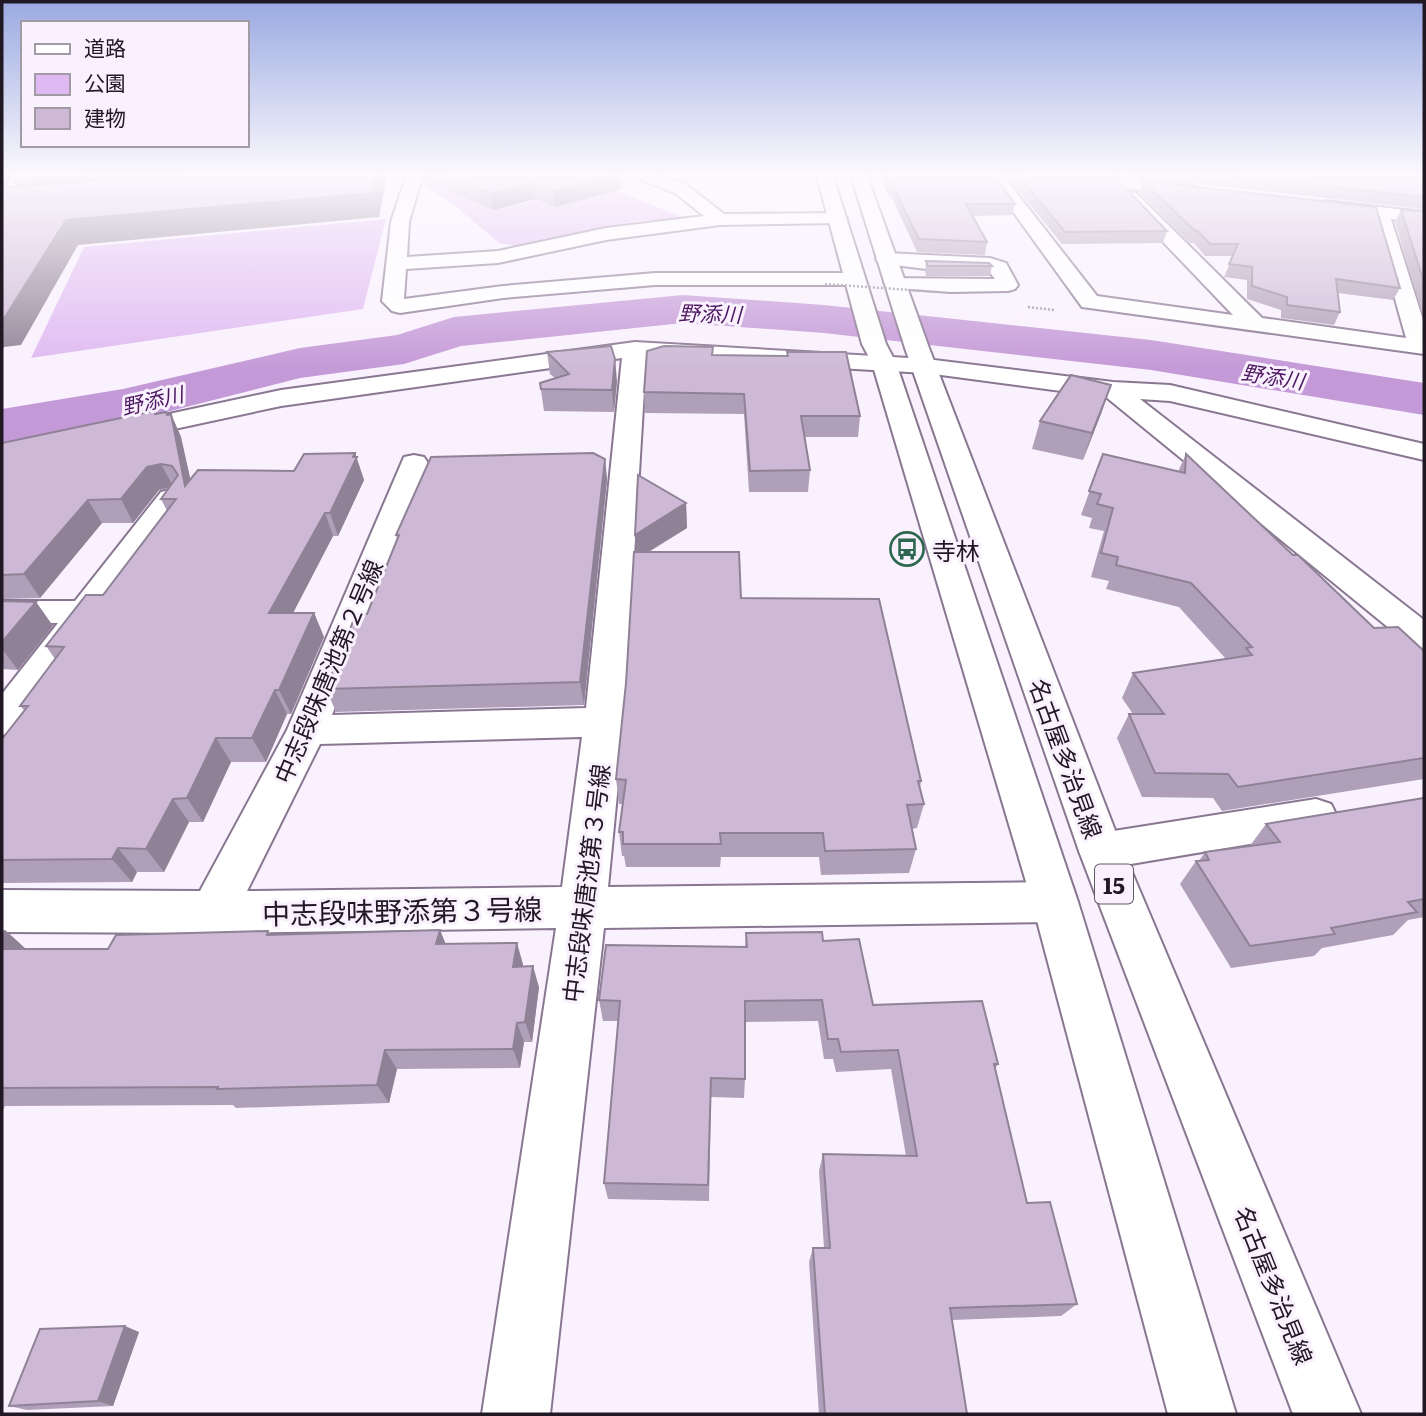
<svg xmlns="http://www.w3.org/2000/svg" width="1426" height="1416" viewBox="0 0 1426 1416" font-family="Literata,'Noto Sans JP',serif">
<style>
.green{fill:#dfb9f1}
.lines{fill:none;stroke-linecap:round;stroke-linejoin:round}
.river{fill:#c499d7;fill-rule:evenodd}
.minor-casing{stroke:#897691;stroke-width:4}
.major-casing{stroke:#897691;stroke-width:4}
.path{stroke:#98919c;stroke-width:2.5;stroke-dasharray:2 2;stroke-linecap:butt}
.minor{fill:#fff;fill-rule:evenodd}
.major{fill:#fff;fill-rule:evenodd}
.path-bridge{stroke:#98919c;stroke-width:2.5;stroke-dasharray:2 2;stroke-linecap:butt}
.wall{fill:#b09fb8}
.shaded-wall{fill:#908296}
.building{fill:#cdb9d6;stroke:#908296;stroke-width:2}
.labels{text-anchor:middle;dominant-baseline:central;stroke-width:6;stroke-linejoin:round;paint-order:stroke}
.far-water-label{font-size:21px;font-style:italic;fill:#4c1660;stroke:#f9f1fd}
.shield{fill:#f9f1fd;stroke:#615a65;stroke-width:2}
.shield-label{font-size:23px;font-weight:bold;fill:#201924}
.poi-label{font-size:24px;fill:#201924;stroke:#f9f1fd;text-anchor:start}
.street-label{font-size:24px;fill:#201924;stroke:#f9f1fd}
.near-street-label{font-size:28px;fill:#201924;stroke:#f9f1fd}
</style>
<rect width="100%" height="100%" fill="#f9f1fd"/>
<!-- green -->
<g class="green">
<polygon points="453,178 493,210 538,200 616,190 684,218 638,221 519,246 499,243 452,203 425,187 425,184"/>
<polygon points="386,219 363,309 31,358 84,247"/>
</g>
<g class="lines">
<!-- river -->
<polygon class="river" points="683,295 824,305 1151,340 1424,383 1424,415 1151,370 824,333 683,323 461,346 404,364 300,378 123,423 2,443 2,409 123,389 300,348 397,335 454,317"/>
<!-- minor casing -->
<g class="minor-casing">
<g id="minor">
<polygon points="407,173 423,173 409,222 407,257 498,251 606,228 704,216 675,193 631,176 629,173 652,173 687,185 724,214 838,213 847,218 838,223 720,225 606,240 498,263 406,269 404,299 503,286 655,273 855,273 862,275 865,279 862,283 855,285 655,285 503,298 400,313 392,311 382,301 391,222"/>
<polygon points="985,173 1001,173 1097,296 1233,315 1124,201 1121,197 1130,192 1136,193 1262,318 1406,338 1372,217 1325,211 1316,206 1325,201 1424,212 1424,222 1391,219 1424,323 1424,354 1082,307"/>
<polygon points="1116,177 1193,186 1201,191 1193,196 1110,186 1108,182 1110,178"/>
<polygon points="886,253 990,258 1006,263 1018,285 1015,289 1008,291 951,292 894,288 887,286 884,282 887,278 995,279 988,270 926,269 879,263 876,259 879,255"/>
<path d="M 635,342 L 926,359 L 1113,382 L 1170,385 L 1424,444 L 1424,460 L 1170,401 L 1140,399 L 1424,620 L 1424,650 L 1411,646 L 1106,397 L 926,373 L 646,357 L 624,722 L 608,887 L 1055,882 L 1071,888 L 1078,902 L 1071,916 L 1055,922 L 604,928 L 550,1414 L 482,1414 L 556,928 L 213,933 L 2,932 L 2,890 L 200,891 L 287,730 L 404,457 L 414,455 L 424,457 L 428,463 L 332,715 L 586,708 L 622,358 L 281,406 L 123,440 L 113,438 L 109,432 L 113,426 L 281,390 ZM 582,737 L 562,887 L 247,891 L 320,744 Z"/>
<polygon points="172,489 183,492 187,498 16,731 2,735 2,694 58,623 2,623 2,601 75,601 161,492"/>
<polygon points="1316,799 1331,804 1337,816 1331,828 1316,833 1101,869 1085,864 1079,851 1085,838 1101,833"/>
</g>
</g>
<!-- major casing -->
<g class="major-casing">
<g id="major">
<polygon points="816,173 832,173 886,344 896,363 1078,902 1236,1414 1168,1414 1032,902 872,363 862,344"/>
<polygon points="850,173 866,173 929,348 1123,851 1361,1414 1293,1414 1079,851 905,348"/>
</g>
</g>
<!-- path -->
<polyline class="path" points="1028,307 1054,310"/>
<!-- minor -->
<use href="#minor" class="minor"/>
<!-- major -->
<use href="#major" class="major"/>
<!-- path-bridge -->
<polyline class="path-bridge" points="825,284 939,292"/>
</g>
<!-- wall -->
<g class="wall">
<polygon points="422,173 620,173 621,189 555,207 536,199 493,210 424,180"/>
<polygon points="879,173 992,173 1015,204 1012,215 973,216 987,242 985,255 917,252 891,196 888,196"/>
<polygon points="1004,173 1111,173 1167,231 1163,243 1062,244"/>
<polygon points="1119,173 1424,173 1424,209 1122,175"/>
<polygon points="1143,181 1400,288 1393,300 1338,293 1340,312 1334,325 1281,318 1281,310 1247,299 1247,280 1224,277 1233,256 1205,256 1194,243 1190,243 1139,192"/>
<polygon points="1401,210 1424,211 1424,320 1395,222"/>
<polygon points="926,261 992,266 990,276 926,276 925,271"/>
<polygon points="547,352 617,381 614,412 544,411 540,383 555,378 550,374"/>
<polygon points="787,352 860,416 858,437 804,437 810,470 808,492 749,492 744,414 645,413 644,392 713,355 787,356"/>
<polygon points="154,411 156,414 166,412 168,415 171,414 181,437 190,480 294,471 355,453 364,480 338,536 333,536 293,613 314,613 324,637 291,714 287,714 266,762 231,762 203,822 189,822 164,872 137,872 132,882 2,883 2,739 24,710 20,706 55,659 46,646 103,595 167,511 161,499 169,488 159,490 133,523 102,523 40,598 2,599 2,443"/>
<polygon points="1102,411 1083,460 1032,449 1040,421"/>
<polygon points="1103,454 1178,472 1186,454 1293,555 1374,628 1424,651 1424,779 1222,811 1213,798 1142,797 1117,738 1129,714 1133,714 1122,698 1133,673 1226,659 1179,607 1106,589 1109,581 1091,577 1104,531 1089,528 1092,518 1081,515"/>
<polygon points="605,459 607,480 584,705 336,712 326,689 367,614 397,539 396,535"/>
<polygon points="686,503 687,528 649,552 741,598 921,781 920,788 924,804 917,828 912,829 916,849 909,873 821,875 819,857 721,857 720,867 626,867 624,856 622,856 619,832 623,804 619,804 616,779 626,683 636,552"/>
<polygon points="2,601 36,602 53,626 18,670 2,669"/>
<polygon points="1424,798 1424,917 1408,920 1393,935 1322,948 1314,956 1231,968 1180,884 1196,861 1199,861 1205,852 1249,847 1266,824"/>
<polygon points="2,930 5,930 26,949 108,949 268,931 271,935 440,930 445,944 523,964 523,966 539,987 532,1042 524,1042 520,1068 397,1069 389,1103 236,1108 233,1105 5,1106 2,1112"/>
<polygon points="746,933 823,941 873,1005 998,1064 995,1069 1027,1203 1077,1304 1061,1316 952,1320 967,1414 819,1414 809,1262 813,1248 824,1248 819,1171 823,1154 906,1156 891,1069 836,1072 833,1059 824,1059 818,1021 745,1022 745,1079 744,1098 711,1097 709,1201 608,1199 604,1183 618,1021 603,1021 599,1000 745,947"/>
<polygon points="139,1332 113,1406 27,1410 9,1406"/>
</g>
<!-- shaded-wall -->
<g class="shaded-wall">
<polygon points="2,173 16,173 2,190"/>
<polygon points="126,173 316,173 20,197 13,182"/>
<polygon points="377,173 384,173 386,181 379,217 78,245 21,345 4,347 2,350 2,317 66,220"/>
<polygon points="620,173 621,189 555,207 554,191"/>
<polygon points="534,183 536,199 493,210 491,194"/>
<polygon points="615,359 617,381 614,412 612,390"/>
<polygon points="1111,385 1102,411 1083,460 1092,433"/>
<polygon points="166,412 173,427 171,414 181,437 197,509 185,486"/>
<polygon points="355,453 364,480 338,536 330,513"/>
<polygon points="605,459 607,480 584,705 580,682"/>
<polygon points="161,464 173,486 159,490 133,523 121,499 147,467"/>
<polygon points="88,500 102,523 40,598 24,574"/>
<polygon points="686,503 687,528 636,559 635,535"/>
<polygon points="325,513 333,536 280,638 269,613"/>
<polygon points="36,602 53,626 18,670 2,649 2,642"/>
<polygon points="314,613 324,637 291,714 279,690"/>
<polygon points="275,690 287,714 266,762 252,738"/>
<polygon points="216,738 231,762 203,822 187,798"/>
<polygon points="173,799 189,822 164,872 146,849"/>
<polygon points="118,848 137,872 132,882 112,859"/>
<polygon points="5,930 28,951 2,956 2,935"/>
<polygon points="440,930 449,952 436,944"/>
<polygon points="517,943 523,964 520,988 513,967"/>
<polygon points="533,966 539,987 532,1042 525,1022"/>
<polygon points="517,1023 524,1042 520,1068 513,1049"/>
<polygon points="385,1050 397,1069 389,1103 377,1085"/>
<polygon points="125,1326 139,1332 113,1406 98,1401"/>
</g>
<!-- building -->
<g class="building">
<polygon points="19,173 126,173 13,182"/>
<polygon points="199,173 377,173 372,193 66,220 5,317 2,317 2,188"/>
<polygon points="439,173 620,173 620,174 554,191 534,183 491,194"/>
<polygon points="885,173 992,173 1015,204 966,204 987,242 919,239 892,185 890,185"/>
<polygon points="1016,173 1111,173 1167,231 1065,232"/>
<polygon points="1202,173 1424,173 1424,197"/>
<polygon points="1143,181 1376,207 1400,288 1336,279 1340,312 1287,305 1287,297 1252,286 1252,267 1229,264 1238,244 1210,244 1198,231 1195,231"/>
<polygon points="1401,210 1424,211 1424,282"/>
<polygon points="926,261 989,263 992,266 928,266"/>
<polygon points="611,346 615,359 612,390 541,389 540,383 569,374 547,352"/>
<polygon points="664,346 713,347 712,355 788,356 787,352 846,352 860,416 801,416 810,470 750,471 744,394 644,392 647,351"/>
<polygon points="1071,375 1111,385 1092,433 1040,421"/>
<polygon points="154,411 155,414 166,412 167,415 171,414 185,486 198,470 294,471 304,454 355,453 353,457 357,457 330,513 325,513 269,613 314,613 279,690 275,690 252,738 216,738 187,798 173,799 146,849 118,848 112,859 2,860 2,739 28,706 20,706 64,647 46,646 86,595 103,595 176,499 161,499 178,475 172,466 161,464 147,467 121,499 88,500 24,574 2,575 2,443"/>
<polygon points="593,453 605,459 580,682 326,689 356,614 367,614 399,535 396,535 431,457"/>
<polygon points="1103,454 1185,473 1186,454 1293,555 1298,555 1374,628 1398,627 1424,651 1424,758 1238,787 1228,774 1155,773 1129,714 1164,714 1133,673 1252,655 1246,648 1252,647 1191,583 1116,565 1118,557 1101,553 1113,508 1097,504 1101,494 1089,491"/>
<polygon points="638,475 686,503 635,535"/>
<polygon points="634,552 739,552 741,598 879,599 921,781 918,781 924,804 907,805 916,849 825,851 823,833 720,833 721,844 623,844 623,832 619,832 626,780 616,779 626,683"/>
<polygon points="2,601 36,602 2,642"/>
<polygon points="1424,798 1424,899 1408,902 1417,912 1331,928 1335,934 1250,946 1196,861 1209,860 1205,852 1280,842 1266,824"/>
<polygon points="440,930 436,944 517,943 513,967 533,966 525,1022 517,1023 513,1049 385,1050 377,1085 217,1089 218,1087 2,1088 2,949 108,949 116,935 268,931 267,935"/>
<polygon points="822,932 823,941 859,939 873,1005 982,1001 998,1064 994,1064 1027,1203 1050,1202 1077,1304 950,1308 967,1414 825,1414 813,1248 830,1248 823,1154 917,1156 898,1050 841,1052 838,1039 828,1039 822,1000 745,1001 745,1079 711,1078 708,1185 604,1183 620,1001 599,1000 606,945 747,947 746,933"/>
<polygon points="125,1326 98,1401 9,1406 40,1329"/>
</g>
<!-- sky -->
<linearGradient id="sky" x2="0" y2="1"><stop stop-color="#99a9e1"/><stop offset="0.47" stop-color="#fcf9fe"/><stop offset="1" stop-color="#fcf9fe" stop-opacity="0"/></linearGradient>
<rect width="1426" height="371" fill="url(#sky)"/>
<!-- icons -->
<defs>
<g id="bus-ring" transform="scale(1.75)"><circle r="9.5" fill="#f9f1fd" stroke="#2d6750" stroke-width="1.5"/><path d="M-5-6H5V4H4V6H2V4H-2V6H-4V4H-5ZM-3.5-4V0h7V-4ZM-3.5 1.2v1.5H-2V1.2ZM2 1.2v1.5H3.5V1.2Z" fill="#2d6750"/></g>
</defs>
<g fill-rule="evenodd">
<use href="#bus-ring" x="907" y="549"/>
</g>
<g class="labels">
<!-- far-water labels -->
<g class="far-water-label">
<text transform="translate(710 312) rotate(2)">野添川</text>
<text transform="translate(1273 375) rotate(9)">野添川</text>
<text transform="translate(152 399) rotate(-13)">野添川</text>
</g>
<!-- shield labels -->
<rect class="shield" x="1095" y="864.5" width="38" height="39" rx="5"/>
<g class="shield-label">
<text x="1114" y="884">15</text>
</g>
<!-- poi labels -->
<g class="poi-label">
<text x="932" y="549">寺林</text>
</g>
<!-- street labels -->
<g class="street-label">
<text transform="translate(327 671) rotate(-67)">中志段味唐池第２号線</text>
<text transform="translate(1067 758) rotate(70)">名古屋多治見線</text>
<text transform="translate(585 883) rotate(-83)">中志段味唐池第３号線</text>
<text transform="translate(1275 1285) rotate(68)">名古屋多治見線</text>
</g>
<!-- near-street labels -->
<g class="near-street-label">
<text transform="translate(402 910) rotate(-1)">中志段味野添第３号線</text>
</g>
</g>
<!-- border -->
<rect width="1426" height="1416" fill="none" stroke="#201924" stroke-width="7"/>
<!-- legend -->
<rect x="21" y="21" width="228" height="126" fill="#f9f1fd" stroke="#a29ba6" stroke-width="2"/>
<rect x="35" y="44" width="35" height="10" fill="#ffffff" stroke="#a29ba6" stroke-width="2"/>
<text x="84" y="56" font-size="21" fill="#201924">道路</text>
<rect x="35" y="74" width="35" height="21" fill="#dfb9f1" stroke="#a29ba6" stroke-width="2"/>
<text x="84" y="91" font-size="21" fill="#201924">公園</text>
<rect x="35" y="108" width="35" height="21" fill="#cdb9d6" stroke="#a29ba6" stroke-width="2"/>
<text x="84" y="126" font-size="21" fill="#201924">建物</text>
</svg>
